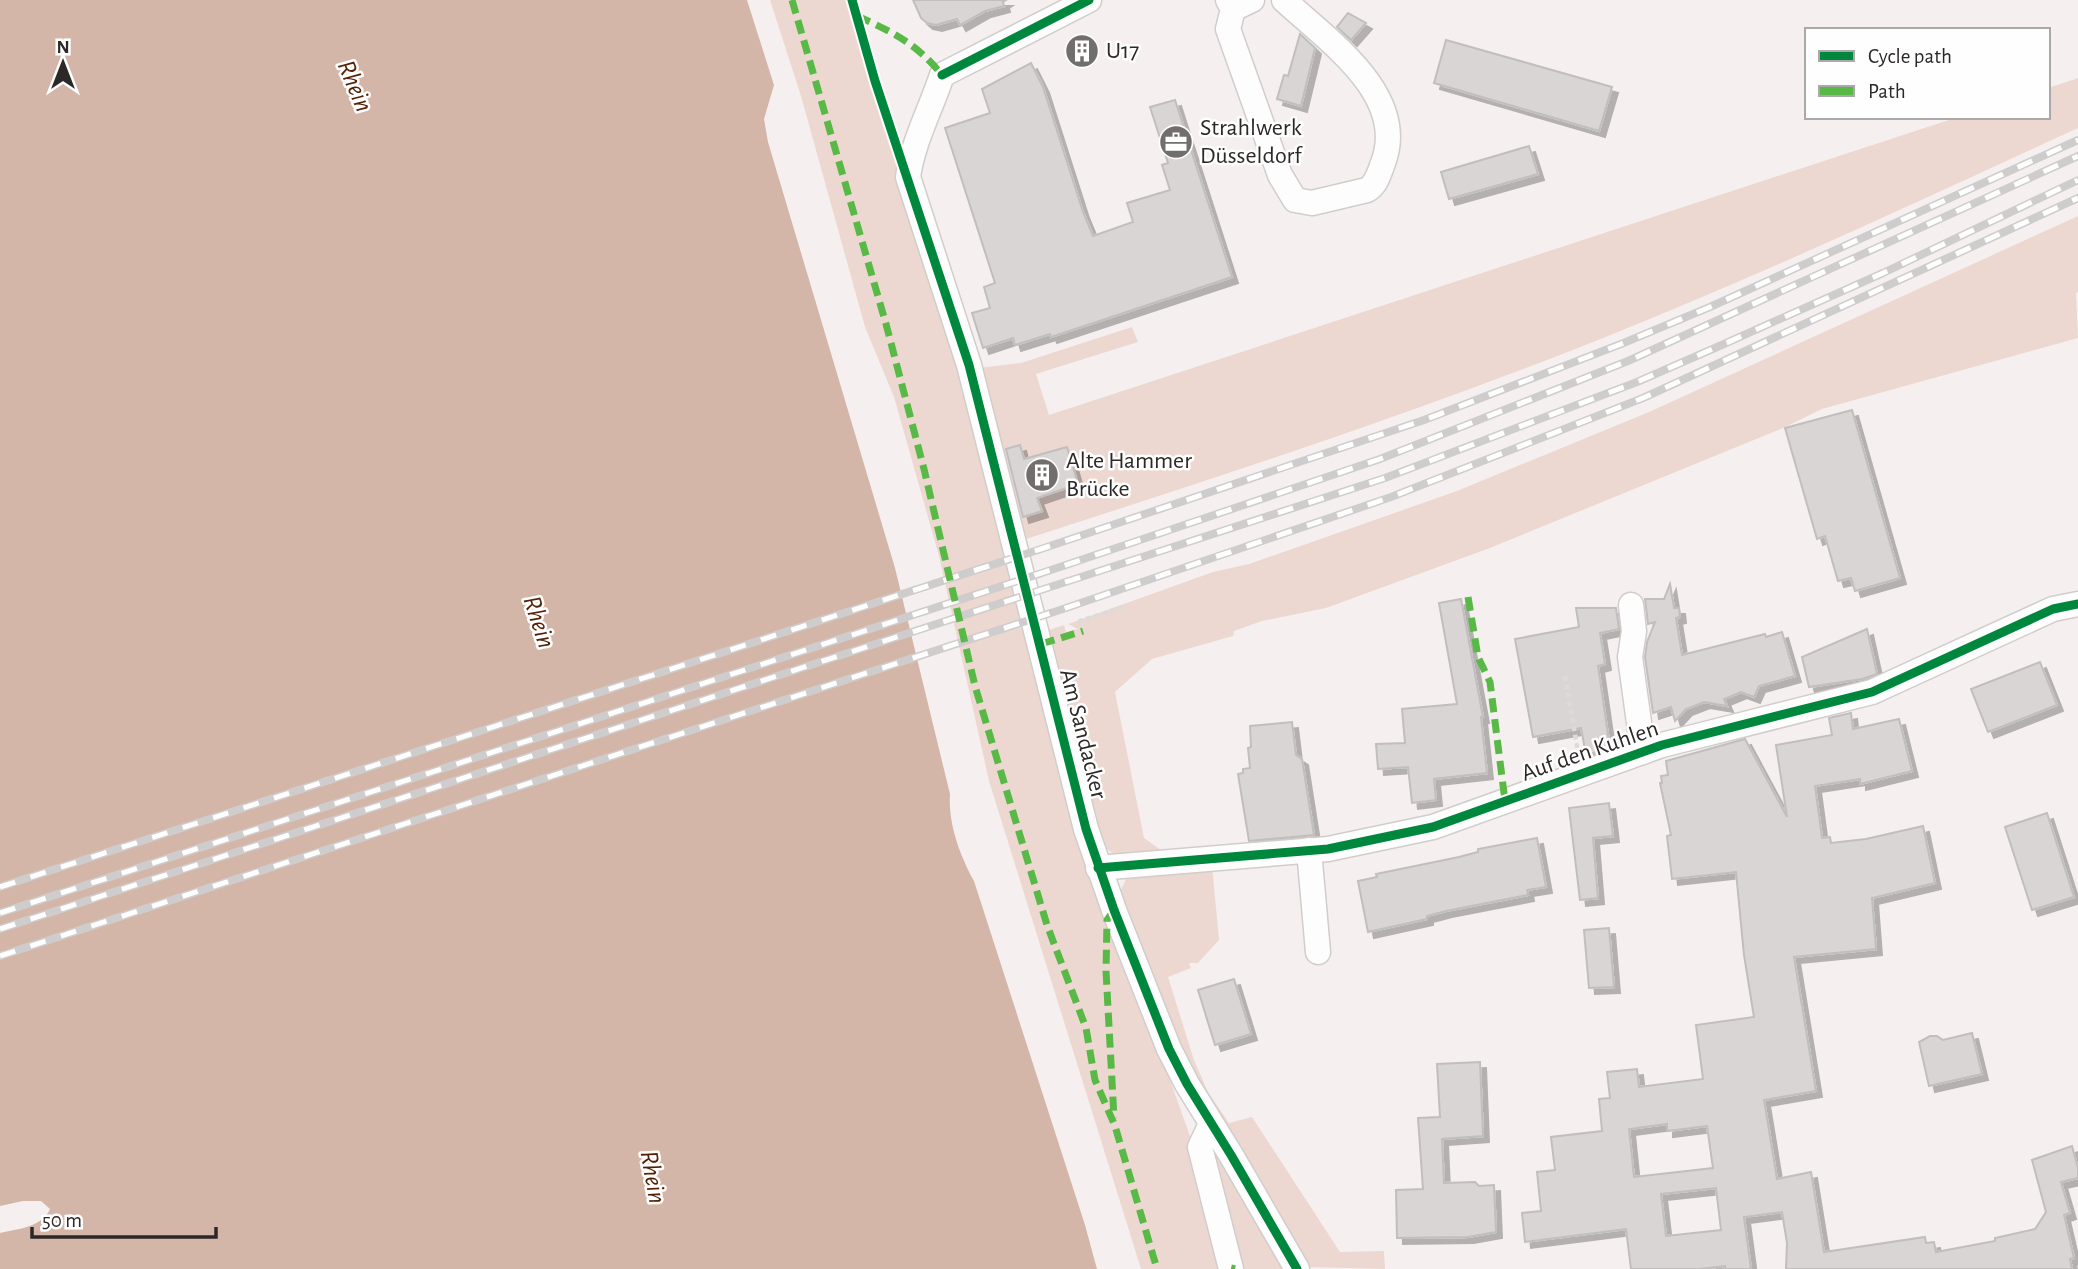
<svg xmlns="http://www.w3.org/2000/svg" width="2078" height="1269" viewBox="0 0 2078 1269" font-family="'Alegreya Sans',sans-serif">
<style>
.green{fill:#ecd8d0}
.water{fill:#d4b6a9}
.building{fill:#d8d5d4;stroke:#c2bebe;stroke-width:2;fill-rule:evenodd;filter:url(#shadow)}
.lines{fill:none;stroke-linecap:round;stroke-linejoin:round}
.minor-casing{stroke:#d1cdcc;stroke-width:27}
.path{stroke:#dcdbda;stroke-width:4.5;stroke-dasharray:5 3.5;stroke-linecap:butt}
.minor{stroke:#fefdfd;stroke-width:24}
.rail-casing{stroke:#cecccc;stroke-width:8}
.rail{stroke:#fefefe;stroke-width:5;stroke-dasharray:16;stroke-linecap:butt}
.quiet{stroke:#58b947;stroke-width:7;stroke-dasharray:14 7;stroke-linecap:butt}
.cycleway-casing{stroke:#fefefe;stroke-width:13}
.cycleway{stroke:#00873e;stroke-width:9}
.labels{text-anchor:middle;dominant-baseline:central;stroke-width:5;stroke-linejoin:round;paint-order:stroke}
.poi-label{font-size:24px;fill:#2b2827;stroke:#fefefe;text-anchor:start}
.street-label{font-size:24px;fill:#2b2827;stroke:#fefefe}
.water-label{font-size:26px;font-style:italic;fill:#542105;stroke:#fefefe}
</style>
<defs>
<filter id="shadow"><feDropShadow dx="6" dy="6" stdDeviation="0" flood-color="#0004"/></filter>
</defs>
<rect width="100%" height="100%" fill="#f5f0ef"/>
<!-- green -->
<g class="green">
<polygon points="770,0 850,0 873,82 906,178 1160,1052 1190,1136 1223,1269 1141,1269 989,781 939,556 894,397 865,327 801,96"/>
<path d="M 2078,78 L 2078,128 C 1926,198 1774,269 1618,332 C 1423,411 1221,476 1020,541 L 978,368 L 1021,363 L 1132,327 L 1138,342 L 1036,374 L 1049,415 L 1958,117 L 2048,117 L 2048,88 Z"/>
<polygon points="2078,216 2078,292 2076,293 2078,338 1822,409 1783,428 1490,548 1326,608 1262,621 1234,631 1233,636 1152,659 1115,692 1144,838 1169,856 1116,856 1103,846 1046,631 1064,625 1066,632 1078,629 1068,624 1213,572 1249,564 1457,491 1649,412"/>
<polygon points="1212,865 1219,940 1198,963 1189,963 1191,968 1168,977 1194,1060 1208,1092 1229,1123 1252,1117 1340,1252 1384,1251 1385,1269 1308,1267 1172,1044 1120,892 1127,877"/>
<polygon points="1217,1149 1289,1269 1238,1269 1210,1154"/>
</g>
<!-- water -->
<path class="water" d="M 0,0 L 747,0 L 774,85 L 764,119 L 768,142 L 895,568 L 950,794 C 948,824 960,855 974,881 L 1085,1225 L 1097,1269 L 0,1269 L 0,1233 C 18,1229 42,1227 50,1209 L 41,1201 L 23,1201 L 0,1206 Z"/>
<!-- building -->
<g class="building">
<polygon points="913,0 1006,0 1003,2 1004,6 985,11 960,25 957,19 936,25 927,23 921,18"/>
<polygon points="1348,13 1366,23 1351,40 1337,27"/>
<polygon points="1300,34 1315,48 1301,106 1277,99 1284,75 1288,76"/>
<polygon points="1446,40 1612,87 1599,131 1434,83"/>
<polygon points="1031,63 1043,87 1083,212 1093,236 1133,222 1127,203 1170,190 1162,165 1168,163 1150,107 1175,100 1232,277 1051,337 1050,334 1015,345 1013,338 983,348 972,313 990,308 984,287 995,283 945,128 990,113 982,89"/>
<polygon points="1529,146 1538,174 1449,199 1441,172"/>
<polygon points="1852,410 1900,578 1855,591 1851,578 1838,581 1825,536 1817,539 1785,428"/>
<polygon points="1020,445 1024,459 1067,447 1078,484 1037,498 1042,511 1023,517 1006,449"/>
<polygon points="1670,584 1674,608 1679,608 1680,617 1676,618 1682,655 1765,634 1766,637 1782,632 1795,676 1759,686 1754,697 1741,692 1724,699 1727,706 1704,702 1686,709 1675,721 1671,707 1653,713 1645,657 1647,642 1655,622 1648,624 1645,599 1664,599"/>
<polygon points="1461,599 1483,717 1481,717 1487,773 1434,779 1436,800 1412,803 1408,767 1378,769 1376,744 1405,743 1402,709 1457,704 1439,603"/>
<polygon points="1576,608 1616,608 1619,629 1600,633 1605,664 1598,666 1610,748 1586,755 1581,728 1533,737 1515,639 1579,627"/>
<polygon points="1867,629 1877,674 1862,679 1809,687 1802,657"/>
<polygon points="2040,662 2057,705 1988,732 1971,689"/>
<path d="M 1851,713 L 1853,729 L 1899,719 L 1912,771 L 1860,784 L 1860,779 L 1815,786 L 1822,838 L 1830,837 L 1831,843 L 1866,839 L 1923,826 L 1935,883 L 1872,898 L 1876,949 L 1794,957 L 1816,1091 L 1764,1100 L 1777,1179 L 1811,1172 L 1824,1252 L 1925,1237 L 1926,1243 L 1934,1242 L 1936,1252 L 1995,1241 L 1995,1238 L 2035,1229 L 2046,1212 L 2032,1160 L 2072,1146 L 2078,1168 L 2078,1178 L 2061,1182 L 2070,1213 L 2064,1215 L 2074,1258 L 2070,1259 L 2072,1269 L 1786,1269 L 1787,1243 L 1782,1212 L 1744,1217 L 1751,1269 L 1726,1269 L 1725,1266 L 1699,1269 L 1631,1269 L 1626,1229 L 1525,1242 L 1522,1213 L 1541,1211 L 1537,1172 L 1555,1170 L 1551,1137 L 1602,1131 L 1599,1099 L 1610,1098 L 1607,1072 L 1637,1069 L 1639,1087 L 1703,1079 L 1696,1025 L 1754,1017 L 1744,955 L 1736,872 L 1672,879 L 1667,836 L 1671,835 L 1660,783 L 1662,783 L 1661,776 L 1668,775 L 1666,761 L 1745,739 L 1787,817 L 1776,745 L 1832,735 L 1829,718 ZM 1667,1124 L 1667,1131 L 1707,1126 L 1713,1168 L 1634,1177 L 1629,1129 ZM 1716,1188 L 1721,1230 L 1666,1236 L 1661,1194 Z"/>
<polygon points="1292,722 1296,755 1302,759 1314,835 1249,841 1238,774 1243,773 1243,769 1250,768 1248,748 1251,747 1250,726"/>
<polygon points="1609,803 1613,836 1593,838 1598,898 1580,900 1569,808"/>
<polygon points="2047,813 2074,897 2032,910 2005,827"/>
<polygon points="1537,838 1546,887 1527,890 1528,895 1446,911 1427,916 1427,919 1368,932 1358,881 1377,877 1376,874 1459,857 1478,852 1478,849"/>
<polygon points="1609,928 1614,987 1589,988 1584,930"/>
<polygon points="1234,979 1251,1034 1215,1045 1198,990"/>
<polygon points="1972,1033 1982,1074 1929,1086 1919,1042 1930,1036 1937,1036 1943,1040"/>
<polygon points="1480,1062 1483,1136 1442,1139 1444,1183 1475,1182 1479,1186 1494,1185 1496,1232 1468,1237 1397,1238 1396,1190 1423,1189 1418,1118 1440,1117 1437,1064"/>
</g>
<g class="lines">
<!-- minor casing -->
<g class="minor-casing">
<g id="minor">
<path d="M 1089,0 L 942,75 C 931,109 913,141 908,177 L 969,365 L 1086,829 L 1114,910 L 1169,1049 L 1187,1084 L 1231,1155 L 1297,1269"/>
<path d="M 1228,0 L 1233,9 L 1228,29 L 1280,175 L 1295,200 L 1312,203 L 1367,190 C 1377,184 1379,173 1383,163 C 1409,95 1327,40 1284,0"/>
<polyline points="1233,9 1252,0"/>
<polyline points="1631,605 1634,631 1630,657 1643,752"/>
<polyline points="1309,850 1318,952"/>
<polyline points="1098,868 1328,849 1433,827 1662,745 1872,692 2053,609 2078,604"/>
<polyline points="1211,1124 1200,1147 1231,1269"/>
</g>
</g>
<!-- path -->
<g class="path">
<polyline points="1083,631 1080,621 1127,606"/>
<polyline points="1565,676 1578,752"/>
</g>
<!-- minor -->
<use href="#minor" class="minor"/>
<!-- rail casing -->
<g class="rail-casing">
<g id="rail">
<polyline points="0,887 1044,548 1424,420 1621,344 1710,307 2078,140"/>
<polyline points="0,913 1051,570 1380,459 1628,361 2078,156"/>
<polyline points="0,929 1385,478 1637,382 1724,344 1883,273 2078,180"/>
<polyline points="0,956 1063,609 1391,497 1643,398 2078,198"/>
</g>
</g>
<!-- rail -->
<use href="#rail" class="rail"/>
<!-- quiet -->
<g class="quiet">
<polyline points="792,0 886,324 924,469 975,686 1047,925 1086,1028 1095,1080 1115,1126 1157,1269"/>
<path d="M 857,16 C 893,32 917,44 942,75"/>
<polyline points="1468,597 1478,657 1490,682 1505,801"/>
<polyline points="1041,644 1083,631"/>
<polyline points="1114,910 1107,920 1106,971 1114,1118"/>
<polyline points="1231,1268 1235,1269"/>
</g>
<!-- cycleway casing -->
<g class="cycleway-casing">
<g id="cycleway">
<polyline points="852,0 875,81 969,365 1086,829 1114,910 1169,1049 1187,1084 1231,1155 1297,1269"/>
<polyline points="942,75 1089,0"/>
<polyline points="1098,868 1328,849 1433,827 1662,745 1872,692 2053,609 2078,604"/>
</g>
</g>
<!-- cycleway -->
<use href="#cycleway" class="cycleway"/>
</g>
<!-- icons -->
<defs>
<g id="building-disc" transform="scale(1.75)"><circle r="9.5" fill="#726e6d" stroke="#fefefe"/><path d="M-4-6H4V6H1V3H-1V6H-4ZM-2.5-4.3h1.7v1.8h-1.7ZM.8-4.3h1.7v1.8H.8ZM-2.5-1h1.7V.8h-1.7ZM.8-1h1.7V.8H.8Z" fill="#fff"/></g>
<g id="office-disc" transform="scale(1.75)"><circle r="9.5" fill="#726e6d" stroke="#fefefe"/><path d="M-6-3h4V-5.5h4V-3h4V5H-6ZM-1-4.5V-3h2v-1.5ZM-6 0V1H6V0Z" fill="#fff"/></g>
</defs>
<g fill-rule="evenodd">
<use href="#building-disc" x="1082" y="51"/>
<use href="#office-disc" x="1176" y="142"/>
<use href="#building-disc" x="1042" y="475"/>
</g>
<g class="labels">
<!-- poi labels -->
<g class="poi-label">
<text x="1106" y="51">U17</text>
<text x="1200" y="128">Strahlwerk<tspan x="1200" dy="28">Düsseldorf</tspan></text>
<text x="1066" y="461">Alte Hammer<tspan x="1066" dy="28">Brücke</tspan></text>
</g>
<!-- street labels -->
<g class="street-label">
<text transform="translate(1083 734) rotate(76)">Am Sandacker</text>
<text transform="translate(1590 751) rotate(-19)">Auf den Kuhlen</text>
</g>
<!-- water labels -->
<g class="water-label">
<text transform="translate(355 86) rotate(67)">Rhein</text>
<text transform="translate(539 622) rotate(72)">Rhein</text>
<text transform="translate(653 1177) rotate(80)">Rhein</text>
</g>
</g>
<!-- legend -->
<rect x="1805" y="28" width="245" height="91" fill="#fefefe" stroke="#aaa8a8" stroke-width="2"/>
<rect x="1819" y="51" width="35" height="10" fill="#00873e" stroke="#aaa8a8" stroke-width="2"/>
<text x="1868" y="63" font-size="21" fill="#2b2827">Cycle path</text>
<rect x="1819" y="86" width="35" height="10" fill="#58b947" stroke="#aaa8a8" stroke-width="2"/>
<text x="1868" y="98" font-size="21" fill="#2b2827">Path</text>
<!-- north arrow -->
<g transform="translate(63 63)" stroke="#fefefe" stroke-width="5" paint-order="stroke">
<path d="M0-5L12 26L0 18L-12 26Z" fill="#2b2827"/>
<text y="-10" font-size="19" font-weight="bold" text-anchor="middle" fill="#2b2827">N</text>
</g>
<!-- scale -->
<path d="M32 1227v10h184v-10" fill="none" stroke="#2b2827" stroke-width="3.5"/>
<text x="42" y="1227" font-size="21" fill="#2b2827" stroke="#fefefe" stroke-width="5" paint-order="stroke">50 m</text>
</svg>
